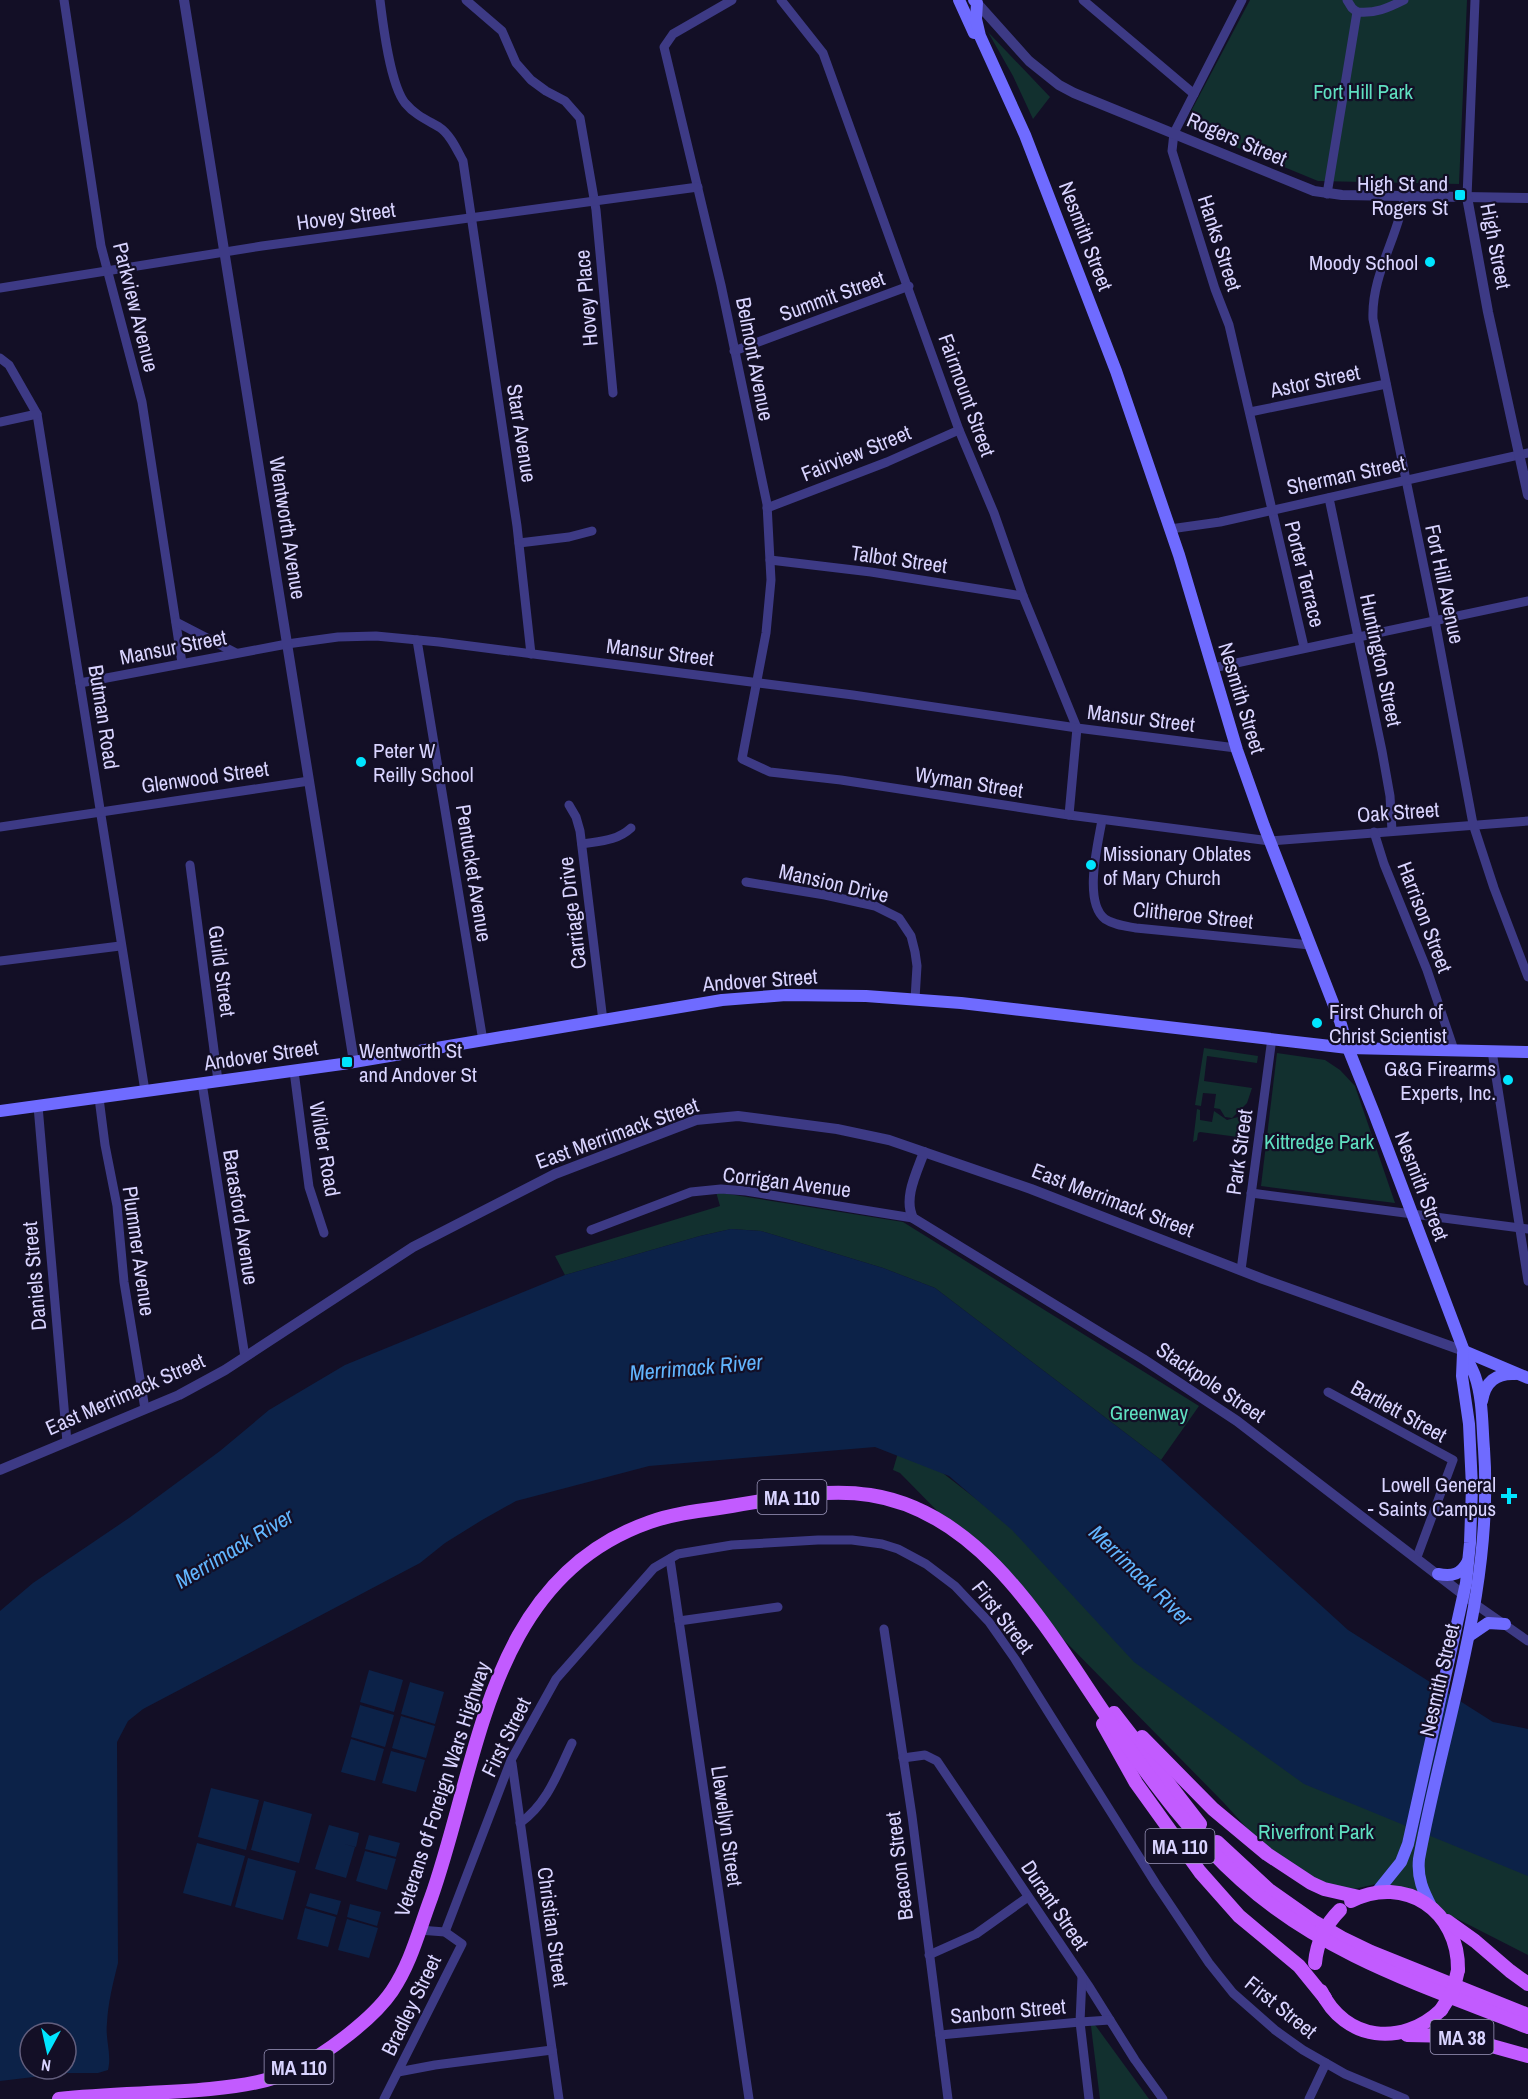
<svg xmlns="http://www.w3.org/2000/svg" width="1528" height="2099" viewBox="0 0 1528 2099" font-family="'Archivo Narrow',sans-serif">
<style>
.green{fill:#12302f}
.water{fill:#0c2248;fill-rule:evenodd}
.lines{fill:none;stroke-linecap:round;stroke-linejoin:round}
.minor{stroke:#3d3a85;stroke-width:9}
.tertiary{stroke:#3d3a85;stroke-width:10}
.secondary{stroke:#6f6bff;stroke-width:12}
.primary{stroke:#c25bff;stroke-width:14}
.primary-bridge{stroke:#c25bff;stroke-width:14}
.poi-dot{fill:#00e5ff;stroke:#130f26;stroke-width:2}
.labels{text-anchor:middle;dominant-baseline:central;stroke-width:4.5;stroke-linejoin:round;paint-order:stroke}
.shield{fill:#130f26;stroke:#9e99be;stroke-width:1.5}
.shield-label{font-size:20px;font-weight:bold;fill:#d9d4ff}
.park-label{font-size:21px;fill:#5fe0c0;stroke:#130f26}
.street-label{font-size:21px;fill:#d9d4ff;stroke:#130f26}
.poi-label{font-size:21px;fill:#d9d4ff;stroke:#130f26;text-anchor:end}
.water-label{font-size:22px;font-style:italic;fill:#62b6ff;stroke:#130f26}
</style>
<rect width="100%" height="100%" fill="#130f26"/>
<!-- green -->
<g class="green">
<polygon points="1250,0 1467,0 1459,184 1318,181 1192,129 1188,123 1188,117"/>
<polygon points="988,32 1050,97 1033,119 1013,76"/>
<polygon points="1204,1048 1258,1056 1257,1063 1207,1056 1204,1081 1252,1088 1247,1103 1232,1118 1225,1117 1220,1109 1214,1108 1216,1094 1203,1093 1201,1106 1195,1105"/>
<polygon points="1277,1053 1325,1060 1340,1070 1355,1086 1395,1203 1261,1186"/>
<polygon points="1197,1109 1200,1110 1200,1120 1212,1122 1214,1111 1227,1120 1238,1117 1244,1125 1246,1138 1200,1132 1198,1133 1197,1140 1193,1142"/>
<polygon points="716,1192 903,1222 1199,1406 1161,1460 935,1288 883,1268 761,1231 731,1229 700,1236 565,1275 555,1256 720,1206"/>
<polygon points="900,1446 917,1453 1002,1519 1528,1856 1528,1955 1385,1882 1354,1889 1312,1884 1281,1866 1224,1803 900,1473 893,1470"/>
<polygon points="1090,2018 1149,2099 1100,2099"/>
</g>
<!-- water -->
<g class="water">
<path d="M 731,1229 L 761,1231 L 883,1268 L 935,1288 L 1161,1460 L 1348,1630 L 1493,1722 L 1528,1729 L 1528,1876 L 1304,1784 L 1134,1662 L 1012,1530 L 949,1476 L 875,1447 L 649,1466 L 516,1501 L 482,1520 L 445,1543 L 420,1563 L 143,1709 L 128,1721 L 117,1742 L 118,1963 C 113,1983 108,2003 107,2023 C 105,2040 112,2054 108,2070 L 98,2073 L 67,2073 L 0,2081 L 0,1611 L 33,1583 L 129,1518 L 220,1451 L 269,1410 L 345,1365 L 565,1275 L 700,1236 ZM 30,2033 L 66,2033 L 66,2069 L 30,2069 Z"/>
<polygon points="369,1670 403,1680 394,1712 360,1702"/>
<polygon points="410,1682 444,1692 435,1724 401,1714"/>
<polygon points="360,1705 394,1715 385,1747 351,1737"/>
<polygon points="401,1716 435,1726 426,1758 392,1748"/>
<polygon points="351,1739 384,1749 375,1781 341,1772"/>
<polygon points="391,1751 425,1760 416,1792 382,1783"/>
<polygon points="211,1788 259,1800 246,1850 198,1837"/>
<polygon points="264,1801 312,1814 299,1863 251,1850"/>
<polygon points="329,1825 359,1833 356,1847 344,1844 355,1847 346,1878 315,1869"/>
<polygon points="369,1835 400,1843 396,1857 365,1849"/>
<polygon points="197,1843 245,1856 231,1906 183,1893"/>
<polygon points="365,1851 396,1859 387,1890 356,1881"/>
<polygon points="248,1858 296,1871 283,1920 235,1907"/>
<polygon points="310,1893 341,1901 337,1915 306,1906"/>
<polygon points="350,1904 381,1912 377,1926 347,1917"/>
<polygon points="305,1908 336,1917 328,1947 297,1939"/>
<polygon points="347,1919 378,1928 369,1958 338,1950"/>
</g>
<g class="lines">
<!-- minor -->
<g class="minor">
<polyline points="64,0 101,246 142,402 182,663"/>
<path d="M 380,0 C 383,25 390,84 405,103 C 415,115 427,120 439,127 C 450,134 457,150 463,161 L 517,526 L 531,654"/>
<polyline points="466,0 502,31 516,63 531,80 546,91 565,101 580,118 596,210 613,393"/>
<polyline points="732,0 673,34 664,47 721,285 767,504 771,580 766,633 742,759 770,772 841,780 1069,815 1270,841 1528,821"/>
<polyline points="781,0 823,53 959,430 994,513 1023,596 1077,728 1069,815"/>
<polyline points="1083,0 1194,94"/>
<polyline points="1242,0 1174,133 1172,151 1215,289 1229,325 1304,647"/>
<polyline points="1347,0 1352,8 1357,12"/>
<path d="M 1357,12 C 1375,14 1388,8 1404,0"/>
<polyline points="1327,194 1357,12"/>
<path d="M 1405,195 C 1398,237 1371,276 1373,319 L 1435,621 L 1473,824 L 1494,888 L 1528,977"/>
<polyline points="1467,197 1475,0"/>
<polyline points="0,288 262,246 698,187"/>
<polyline points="734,351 909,286"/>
<polyline points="0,358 9,365 37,414 145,1091"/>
<polyline points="1250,412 1386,384"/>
<polyline points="0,422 37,414"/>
<polyline points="1329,498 1382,751 1390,796 1392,831"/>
<polyline points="767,508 887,462 959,430"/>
<polyline points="1170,529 1220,522 1528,453"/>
<polyline points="519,543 569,537 592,531"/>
<polyline points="770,560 871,572 1023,596"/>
<polyline points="176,622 236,653"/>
<polyline points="417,640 483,1041"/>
<polyline points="1213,668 1528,601"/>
<polyline points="80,683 287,644 338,637 376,636 439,642 853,695 1077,728 1236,748"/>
<polyline points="569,805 576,817 580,831 603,1021"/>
<path d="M 1102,820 C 1098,844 1083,902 1105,919 C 1114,925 1125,926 1136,928 L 1310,945"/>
<polyline points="0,827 309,781"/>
<polyline points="1374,832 1384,864 1427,970 1454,1050"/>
<path d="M 582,844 C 600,841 617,841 631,828"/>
<polyline points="190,865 218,1081"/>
<polyline points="746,882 825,895 875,906 899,918 911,936 915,952 917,966 915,999"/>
<polyline points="0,961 120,946"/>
<polyline points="1492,1051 1528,1281"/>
<polyline points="294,1071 309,1187 324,1233"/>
<polyline points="202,1083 245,1357"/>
<polyline points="99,1098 105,1145 117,1206 124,1282 145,1409"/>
<polyline points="38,1106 67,1442"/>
<polyline points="1251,1193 1528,1229"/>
<polyline points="591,1230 691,1192 721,1189 746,1191 913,1218"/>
<polyline points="1241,1270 1272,1038"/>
<polyline points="1328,1392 1453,1460 1417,1557"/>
<polyline points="670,1559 749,2099"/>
<polyline points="1475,1604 1528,1641"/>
<polyline points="679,1621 778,1607"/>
<polyline points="884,1629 912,1816 948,2099"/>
<polyline points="903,1758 925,1755 937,1761 1088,1985 1135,2060 1163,2099"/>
<polyline points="512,1763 559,2099"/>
<path d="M 520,1823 C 548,1803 558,1772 572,1743"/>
<polyline points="445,1932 511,1760 556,1679 654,1568 678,1554 732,1545 818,1540 852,1540 882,1544 898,1549 926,1564 955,1586 989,1622 1015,1659 1156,1884 1209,1963 1233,1993 1275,2030 1303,2050 1345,2074 1405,2099"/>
<polyline points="929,1955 976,1934 1028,1897"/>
<polyline points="940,2035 1080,2022 1082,1977"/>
<polyline points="398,2072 435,2065 552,2050"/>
<polyline points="384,2099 462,1944 445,1932 419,1930"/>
<polyline points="1089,2099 1080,2022 1110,2020"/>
<polyline points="1309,2099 1326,2063"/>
</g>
<!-- tertiary -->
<g class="tertiary">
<polyline points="184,0 354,1062"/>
<polyline points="977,3 1029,61 1059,85 1074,93 1314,191 1342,195 1528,198"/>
<polyline points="1467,197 1488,312 1528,495"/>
<path d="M 924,1152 C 917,1172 903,1198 913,1218 L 1143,1359 L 1237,1421 L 1469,1599"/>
<polyline points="0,1470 179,1395 225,1370 413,1247 555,1174 696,1120 738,1116 837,1129 889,1140 1031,1189 1263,1279 1464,1351"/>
</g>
<!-- secondary -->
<g class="secondary">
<polyline points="959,0 974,33"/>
<path d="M 974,0 L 977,3 L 976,19 L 980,36 L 1025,135 L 1116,371 L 1179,555 L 1237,750 L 1264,826 L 1340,1021 L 1348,1048 L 1374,1113 L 1464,1351 C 1467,1360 1472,1368 1475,1376 C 1483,1399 1482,1426 1484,1449 C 1494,1590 1444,1722 1419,1859 C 1417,1878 1423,1891 1432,1908"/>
<polyline points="0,1111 342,1064 722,1000 786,995 866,996 961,1003 1348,1048 1528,1052"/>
<polyline points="1464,1351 1528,1378"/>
<path d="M 1482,1401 C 1485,1382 1496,1373 1515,1374"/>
<path d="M 1438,1574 C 1453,1577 1461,1574 1468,1561"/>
<polyline points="1469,1636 1488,1623 1505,1624"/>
<polyline points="1376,1893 1401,1862 1408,1844 1466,1583 1470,1543 1472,1487 1469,1424 1462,1376 1463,1353"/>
</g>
<!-- primary -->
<g class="primary">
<polyline points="1114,1713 1200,1824"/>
<polyline points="1103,1724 1136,1783 1200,1872 1239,1916 1299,1966 1325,1998"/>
<polyline points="1142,1737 1213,1809 1267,1854 1311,1883 1324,1889 1359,1897"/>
<polyline points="1217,1842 1269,1890 1313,1921 1342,1938 1371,1952 1528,2015"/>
<path d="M 1351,1901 C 1405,1874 1459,1911 1458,1970"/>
<polyline points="1447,1921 1475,1941 1510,1971 1528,1984"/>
<path d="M 1321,1991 C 1345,2041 1402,2047 1441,2010"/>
<polyline points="1407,2035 1456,2036 1528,2056"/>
<path d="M 59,2099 C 109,2093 160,2094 210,2089 C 240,2086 271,2082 298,2068 C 328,2052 373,2019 392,1991 C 411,1963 419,1930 431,1898 C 480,1760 487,1579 650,1522 C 672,1514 696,1511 719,1508 C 768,1501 821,1487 870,1495 C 989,1513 1055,1644 1118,1733 C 1155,1785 1194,1838 1241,1880 C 1323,1955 1428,1987 1528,2027"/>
</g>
<!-- primary-bridge -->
<g class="primary-bridge">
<path d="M 1315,1963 C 1317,1941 1325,1925 1340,1910"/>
<polyline points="1441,2010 1453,1991 1458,1970"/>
</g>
</g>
<!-- markers -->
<g class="poi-dot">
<rect x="1454" y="189" width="12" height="12" rx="3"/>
<circle cx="1430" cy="262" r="6"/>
<circle cx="361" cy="762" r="6"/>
<circle cx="1091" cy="865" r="6"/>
<circle cx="1317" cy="1023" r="6"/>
<rect x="341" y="1056" width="12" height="12" rx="3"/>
<circle cx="1508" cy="1080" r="6"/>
<path d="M1506 1487h6v6h6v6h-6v6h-6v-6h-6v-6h6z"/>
</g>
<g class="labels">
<!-- shield labels -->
<g class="shield">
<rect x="757.5" y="1480" width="69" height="34" rx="4.5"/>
<rect x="1145.5" y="1829" width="69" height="34" rx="4.5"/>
<rect x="1430.5" y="2020" width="63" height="34" rx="4.5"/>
<rect x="264.5" y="2050" width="69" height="34" rx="4.5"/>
</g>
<g class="shield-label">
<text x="792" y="1497">MA 110</text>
<text x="1180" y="1846">MA 110</text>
<text x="1462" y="2037">MA 38</text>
<text x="299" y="2067">MA 110</text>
</g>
<!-- park labels -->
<g class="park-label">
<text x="1363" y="91">Fort Hill Park</text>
<text x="1319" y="1141">Kittredge Park</text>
<text x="1149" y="1412">Greenway</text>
<text x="1316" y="1831">Riverfront Park</text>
</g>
<!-- street labels -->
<g class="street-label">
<text transform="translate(1237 139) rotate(23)">Rogers Street</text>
<text transform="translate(346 216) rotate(-8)">Hovey Street</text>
<text transform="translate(1086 236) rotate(69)">Nesmith Street</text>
<text transform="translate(1220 243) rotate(72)">Hanks Street</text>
<text transform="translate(1496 246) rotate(79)">High Street</text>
<text transform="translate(832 296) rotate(-20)">Summit Street</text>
<text transform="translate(586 298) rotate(-95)">Hovey Place</text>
<text transform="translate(136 307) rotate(76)">Parkview Avenue</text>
<text transform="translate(755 359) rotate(79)">Belmont Avenue</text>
<text transform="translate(1315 381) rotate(-12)">Astor Street</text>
<text transform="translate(967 395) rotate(70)">Fairmount Street</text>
<text transform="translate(522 433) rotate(81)">Starr Avenue</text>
<text transform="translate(856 453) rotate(-22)">Fairview Street</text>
<text transform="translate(1346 475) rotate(-12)">Sherman Street</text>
<text transform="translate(288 528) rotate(81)">Wentworth Avenue</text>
<text transform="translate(899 559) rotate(8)">Talbot Street</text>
<text transform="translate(1305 574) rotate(76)">Porter Terrace</text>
<text transform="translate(1445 584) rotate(78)">Fort Hill Avenue</text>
<text transform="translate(173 647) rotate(-11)">Mansur Street</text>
<text transform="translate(660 652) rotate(7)">Mansur Street</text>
<text transform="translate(1381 660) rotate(78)">Huntington Street</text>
<text transform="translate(1242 698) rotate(73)">Nesmith Street</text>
<text transform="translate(104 717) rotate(81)">Butman Road</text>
<text transform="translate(1141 718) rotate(7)">Mansur Street</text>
<text transform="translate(205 777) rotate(-8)">Glenwood Street</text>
<text transform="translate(969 782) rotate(9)">Wyman Street</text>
<text transform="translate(1398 812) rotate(-4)">Oak Street</text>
<text transform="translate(474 873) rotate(81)">Pentucket Avenue</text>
<text transform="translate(834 883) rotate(13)">Mansion Drive</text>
<text transform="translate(572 913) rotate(-97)">Carriage Drive</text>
<text transform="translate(1193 915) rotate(6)">Clitheroe Street</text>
<text transform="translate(1425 917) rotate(69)">Harrison Street</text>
<text transform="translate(222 971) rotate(82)">Guild Street</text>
<text transform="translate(760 980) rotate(-4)">Andover Street</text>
<text transform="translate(261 1055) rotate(-8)">Andover Street</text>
<text transform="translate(617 1133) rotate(-20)">East Merrimack Street</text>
<text transform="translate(325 1149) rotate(80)">Wilder Road</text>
<text transform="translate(1239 1152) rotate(-82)">Park Street</text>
<text transform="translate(787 1182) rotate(7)">Corrigan Avenue</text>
<text transform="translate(1422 1186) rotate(69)">Nesmith Street</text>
<text transform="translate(1113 1200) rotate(21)">East Merrimack Street</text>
<text transform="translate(241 1217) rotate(81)">Barasford Avenue</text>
<text transform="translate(139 1251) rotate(82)">Plummer Avenue</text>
<text transform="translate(34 1276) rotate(-95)">Daniels Street</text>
<text transform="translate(1211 1382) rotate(34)">Stackpole Street</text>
<text transform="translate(125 1394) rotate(-24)">East Merrimack Street</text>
<text transform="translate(1399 1411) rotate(29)">Bartlett Street</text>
<text transform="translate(1003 1617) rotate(52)">First Street</text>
<text transform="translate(1439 1680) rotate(-77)">Nesmith Street</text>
<text transform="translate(506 1737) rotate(-64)">First Street</text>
<text transform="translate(442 1789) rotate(-72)">Veterans of Foreign Wars Highway</text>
<text transform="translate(727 1826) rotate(82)">Llewellyn Street</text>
<text transform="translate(899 1866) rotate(-97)">Beacon Street</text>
<text transform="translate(1055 1905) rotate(56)">Durant Street</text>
<text transform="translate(553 1927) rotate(82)">Christian Street</text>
<text transform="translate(411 2005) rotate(-64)">Bradley Street</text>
<text transform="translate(1281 2007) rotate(39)">First Street</text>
<text transform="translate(1008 2011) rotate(-5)">Sanborn Street</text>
</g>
<!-- poi labels -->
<g class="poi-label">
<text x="1448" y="183">High St and<tspan x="1448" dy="24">Rogers St</tspan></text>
<text x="1418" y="262">Moody School</text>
<text x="373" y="750" text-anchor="start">Peter W<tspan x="373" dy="24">Reilly School</tspan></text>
<text x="1103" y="853" text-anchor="start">Missionary Oblates<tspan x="1103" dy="24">of Mary Church</tspan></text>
<text x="1329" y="1011" text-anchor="start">First Church of<tspan x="1329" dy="24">Christ Scientist</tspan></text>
<text x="359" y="1050" text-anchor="start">Wentworth St<tspan x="359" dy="24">and Andover St</tspan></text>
<text x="1496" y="1068">G&amp;G Firearms<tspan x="1496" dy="24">Experts, Inc.</tspan></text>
<text x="1496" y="1484">Lowell General<tspan x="1496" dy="24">- Saints Campus</tspan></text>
</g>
<!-- water labels -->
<g class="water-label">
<text transform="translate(696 1367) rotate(-5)">Merrimack River</text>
<text transform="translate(234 1548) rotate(-31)">Merrimack River</text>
<text transform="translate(1141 1575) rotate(44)">Merrimack River</text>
</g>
</g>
<!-- north arrow -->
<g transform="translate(48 2051) rotate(188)"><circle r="28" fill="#130f26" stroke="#625e7d" stroke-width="1.5"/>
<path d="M0-4.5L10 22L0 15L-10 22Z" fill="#00e5ff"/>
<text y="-9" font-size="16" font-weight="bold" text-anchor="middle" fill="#d9d4ff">N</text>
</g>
</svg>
